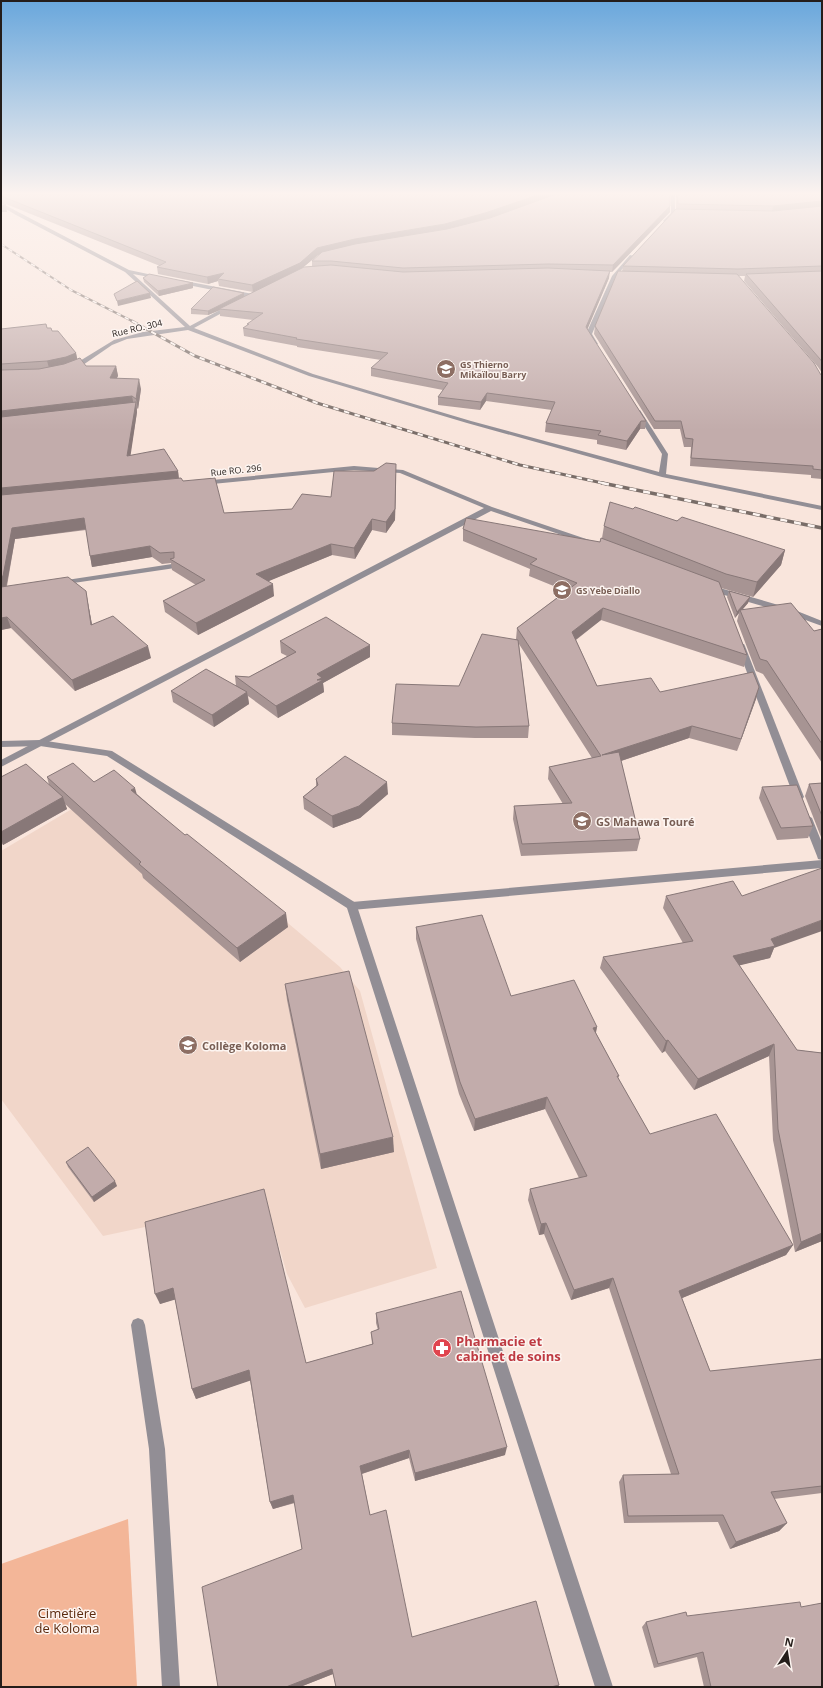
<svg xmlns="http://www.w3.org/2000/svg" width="823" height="1688" viewBox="0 0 823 1688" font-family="'Open Sans',sans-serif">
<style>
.built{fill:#f1d6c9}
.green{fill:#f3b698}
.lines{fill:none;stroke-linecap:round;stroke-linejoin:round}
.minor{fill:#928e95;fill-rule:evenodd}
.tertiary{fill:#928e95;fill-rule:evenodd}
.rail-far2-casing{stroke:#796d68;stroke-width:2}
.rail-far1-casing{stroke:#796d68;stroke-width:3}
.rail-casing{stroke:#796d68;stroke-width:3.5}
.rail-far2{stroke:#fdf5f1;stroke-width:1.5;stroke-dasharray:4.5;stroke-linecap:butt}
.rail-far1{stroke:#fdf5f1;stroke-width:2;stroke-dasharray:5.5;stroke-linecap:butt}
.rail{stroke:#fdf5f1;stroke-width:2.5;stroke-dasharray:7;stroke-linecap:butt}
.wall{fill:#a79493;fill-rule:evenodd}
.shaded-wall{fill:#887878}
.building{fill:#c2acab;stroke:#887878}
.labels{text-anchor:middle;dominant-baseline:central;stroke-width:3;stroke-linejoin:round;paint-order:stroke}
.far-street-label{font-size:9px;fill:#241d1a;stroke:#fdf5f1}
.far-education-label{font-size:9px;font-weight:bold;fill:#785e54;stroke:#fdf5f1;text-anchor:start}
.education-label{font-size:11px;font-weight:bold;fill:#785e54;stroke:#fdf5f1;text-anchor:start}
.near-health-label{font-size:13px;font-weight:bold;fill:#be3a42;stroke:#fdf5f1;text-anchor:start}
.near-park-label{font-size:13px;fill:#5c2a0e;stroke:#fdf5f1}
</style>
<rect width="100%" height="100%" fill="#f9e5dc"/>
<!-- built -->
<polygon class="built" points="119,781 340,967 360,991 437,1268 305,1308 287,1274 266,1201 103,1236 1,1099 1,851"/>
<!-- green -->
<polygon class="green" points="128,1519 137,1687 1,1687 1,1564"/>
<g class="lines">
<!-- minor -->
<g class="minor">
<polygon points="671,194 675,194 675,213 665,222 663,221 671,213"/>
<polygon points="1,203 129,270 162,277 162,278 160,279 133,274 190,326 229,305 233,305 233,307 194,328 313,374 471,421 659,472 662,454 635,411 640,410 668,454 666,474 822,506 822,510 662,477 467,423 309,376 188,330 127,339 112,345 80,367 70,369 70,367 114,340 143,332 185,327 125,272 16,215 1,206"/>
<polygon points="630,255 634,256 616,276 592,334 598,344 593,345 586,334 612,276"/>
<polygon points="180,280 253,294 256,296 253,298 178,283 178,281"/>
<polygon points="354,466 403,470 492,507 598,543 597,545 591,545 491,511 1,767 1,760 484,508 400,473 354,470 202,485 199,483 202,481"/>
<polygon points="172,564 175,564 175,568 60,585 56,583 60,581"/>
<polygon points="707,586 713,586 792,609 822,621 822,626 786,613 707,590"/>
<polygon points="738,644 744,644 745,646 804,797 802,799 799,800 794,797 737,646"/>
<polygon points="807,815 812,818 822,843 822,860 818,859 817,856 802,818"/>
<polygon points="822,860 822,868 352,910 348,909 347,906 348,903 352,902"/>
<polygon points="138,1318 143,1320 145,1325 165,1449 180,1687 162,1687 149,1449 131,1325 133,1320"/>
</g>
<!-- tertiary -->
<polygon class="tertiary" points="40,740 112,751 356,903 613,1687 595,1687 347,908 107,756 40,746 1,747 1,741"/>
<!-- rail-far2 casing -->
<g class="rail-far2-casing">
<polyline id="rail-far2" points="1,244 71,290 134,322"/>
</g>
<!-- rail-far1 casing -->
<g class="rail-far1-casing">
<polyline id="rail-far1" points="132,321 195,356 317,403 520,465 607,484"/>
</g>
<!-- rail casing -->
<g class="rail-casing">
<polyline id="rail" points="602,483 822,528"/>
</g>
<!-- rail-far2 -->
<use href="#rail-far2" class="rail-far2"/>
<!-- rail-far1 -->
<use href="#rail-far1" class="rail-far1"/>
<!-- rail -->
<use href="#rail" class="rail"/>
</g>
<!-- wall -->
<g class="wall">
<path d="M 1,194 L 670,206 L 670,212 L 612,272 L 609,272 L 609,278 L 587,329 L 646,421 L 645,429 L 640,429 L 626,450 L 597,444 L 597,440 L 545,432 L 546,423 L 552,410 L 486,401 L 480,410 L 438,405 L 438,397 L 443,390 L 371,376 L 371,368 L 381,360 L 297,347 L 297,346 L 244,336 L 243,328 L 247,326 L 247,324 L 253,320 L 220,316 L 220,310 L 208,315 L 191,314 L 191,309 L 244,293 L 244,297 L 253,292 L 219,286 L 218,281 L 208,284 L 158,274 L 157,267 L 160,266 L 1,202 ZM 321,254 L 312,261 L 312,267 L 302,268 L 318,255 Z"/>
<polygon points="676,194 822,194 822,373 818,367 744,281 745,276 738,276 821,375 822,376 822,479 811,478 811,475 690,466 691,447 684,447 680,429 654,429 594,334 595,326 622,272 623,266 676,209"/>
<polygon points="143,278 193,283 193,288 159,296 144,282"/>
<polygon points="47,328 76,353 77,359 86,366 116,366 118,376 116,378 141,389 138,409 137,408 137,412 130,455 178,471 179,478 224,513 292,509 331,497 396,474 395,520 386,533 372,530 355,559 332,555 268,581 274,596 198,635 165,612 163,601 196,585 172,570 171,563 162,564 152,557 92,567 86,530 15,539 7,586 86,591 88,603 92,624 151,658 75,691 11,628 1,630 1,329"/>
<polygon points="633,509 785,550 781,565 753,597 721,588 747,655 744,667 601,620 576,640 597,686 660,692 759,687 756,699 737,751 689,738 621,761 640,839 637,851 521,856 513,819 514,806 563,804 548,779 549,767 592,758 519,644 529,726 528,738 475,738 392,735 392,723 459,686 516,639 517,628 566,591 529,576 530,569 463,541 463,529 600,542 602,538 604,526"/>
<polygon points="729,591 750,597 748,603 743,609 814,631 822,629 822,763 763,674 756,671 737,621 739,613 735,618 727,597"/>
<polygon points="280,641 370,657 323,683 324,692 278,718 248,696 249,704 214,727 173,702 171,691 236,686 235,676 249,677 287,656 281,653"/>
<polygon points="1,777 49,785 47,777 94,782 137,794 288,927 240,962 143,878 142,874 65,804 67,809 3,845 1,842"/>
<polygon points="316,779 388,794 360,818 333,828 304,809 303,797 316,786"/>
<polygon points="822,783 822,837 821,837 805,796 809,784"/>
<polygon points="762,787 813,826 808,838 777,840 759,798"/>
<polygon points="666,896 774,948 770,958 739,965 797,1050 822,1053 822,1241 795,1252 773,1140 769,1056 694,1090 665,1051 662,1053 600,968 603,957 683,943 663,908"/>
<polygon points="416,927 511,996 597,1027 596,1033 619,1076 618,1078 650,1134 793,1245 786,1255 682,1298 710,1371 822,1359 822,1493 774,1499 787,1523 779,1531 730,1549 718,1522 624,1523 619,1482 623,1475 671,1474 609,1288 571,1300 544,1234 539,1235 528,1200 530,1189 579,1178 545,1109 474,1131 459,1094 416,939"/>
<polygon points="285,984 394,1152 321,1169 287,1000"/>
<polygon points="66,1162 117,1186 94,1202 68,1167"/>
<polygon points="145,1222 306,1363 372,1344 371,1332 378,1330 376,1323 376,1313 505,1455 415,1481 409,1458 362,1474 370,1515 412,1637 559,1685 557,1687 336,1687 333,1674 300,1687 218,1687 302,1549 295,1503 273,1509 270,1502 250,1380 196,1399 192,1389 175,1299 160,1304"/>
<polygon points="687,1616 822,1687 704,1687 697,1657 654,1668 642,1627 646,1622"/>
</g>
<!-- shaded-wall -->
<g class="shaded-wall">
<polygon points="541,194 559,194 485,220 445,231 355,246 318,255 300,270 253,292 252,285 317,248"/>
<polygon points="822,201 822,208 772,212 773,206"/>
<polygon points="6,205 7,212 1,212 1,206"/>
<polygon points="670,206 670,212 612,272 613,265"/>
<polygon points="610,271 609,278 585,335 586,327"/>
<polygon points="224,273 218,279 218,281 208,284 207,277"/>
<polygon points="193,283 193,288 159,296 158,291"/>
<polygon points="150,293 151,298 118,306 117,301"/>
<polygon points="244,293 244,298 219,309 220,310 208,315 208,311"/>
<polygon points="76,353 78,363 50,371 47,361"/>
<polygon points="116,366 118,376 112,388 110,378"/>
<polygon points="139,379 141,389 138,409 136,399"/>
<polygon points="487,393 486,401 480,410 481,402"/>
<polygon points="132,396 134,407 1,421 1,411"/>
<polygon points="136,402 137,412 129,466 127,456"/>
<polygon points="641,421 640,429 626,450 627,441"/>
<polygon points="178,471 179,482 1,500 1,488"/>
<polygon points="396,474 395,520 386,533 386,522"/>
<polygon points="84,518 87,529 15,539 6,588 1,589 1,577 12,528"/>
<polygon points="372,519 372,530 355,559 354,548"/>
<polygon points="331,544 332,555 257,586 256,574"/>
<polygon points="150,546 152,557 92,567 90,556"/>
<polygon points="785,550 781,565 753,597 757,582"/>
<polygon points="273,584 274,596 198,635 196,623"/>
<polygon points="86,591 88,603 94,636 91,625"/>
<polygon points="750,597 748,603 741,611 740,610 739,613 735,618 737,612"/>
<polygon points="603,608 601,620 570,644 572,632"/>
<polygon points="7,617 11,628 1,630 1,618"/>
<polygon points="370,645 370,657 323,683 324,692 278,718 276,706 317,674"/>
<polygon points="148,646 151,658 75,691 72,680"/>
<polygon points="759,687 756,699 737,751 741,739"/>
<polygon points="247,692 249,704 214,727 212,715"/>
<polygon points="692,726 689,738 600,768 602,755"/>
<polygon points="387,782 388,794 360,818 333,828 332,816"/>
<polygon points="135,788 139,802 131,790"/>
<polygon points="63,797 67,809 3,845 1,838 1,832"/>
<polygon points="286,913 288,927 240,962 237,948"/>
<polygon points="822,920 822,931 774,948 770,958 729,968 733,956 771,939"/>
<polygon points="597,1027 594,1039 593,1028"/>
<polygon points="668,1040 665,1051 662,1053 666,1041"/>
<polygon points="774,1044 769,1056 694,1090 698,1079"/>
<polygon points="547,1097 545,1109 474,1131 475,1119"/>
<polygon points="393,1137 394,1152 321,1169 320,1154"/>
<polygon points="115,1181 117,1186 94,1202 92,1197"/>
<polygon points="546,1223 544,1234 539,1235 541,1224"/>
<polygon points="822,1233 822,1241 795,1252 801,1242"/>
<polygon points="793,1245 786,1255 675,1301 679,1291"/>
<polygon points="613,1278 609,1288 571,1300 574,1290"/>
<polygon points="173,1288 177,1299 160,1304 155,1294"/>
<polygon points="249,1370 252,1380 196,1399 192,1389"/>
<polygon points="507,1447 505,1455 415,1481 415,1473"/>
<polygon points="409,1450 409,1458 361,1474 360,1466"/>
<polygon points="293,1495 296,1502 273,1509 270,1502"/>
<polygon points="787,1523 779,1531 730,1549 736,1542"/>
<polygon points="332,1669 333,1674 300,1687 286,1687"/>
<polygon points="559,1685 557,1687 551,1687"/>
</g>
<!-- building -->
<g class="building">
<polygon points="1,194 541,194 485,213 445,224 355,239 317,248 300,263 252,285 218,279 224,273 207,277 157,267 166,262 1,196"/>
<polygon points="556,194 670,194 670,206 613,265 548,264 403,268 331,261 312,261 322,252 355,244 447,229 490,218"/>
<polygon points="677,194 822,194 822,201 773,206 678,204"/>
<polygon points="1,202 6,205 1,206"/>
<polygon points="822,206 822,266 738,269 623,266 676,209 773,211"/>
<polygon points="331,265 403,272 548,268 610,271 586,327 646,421 641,421 627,441 598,435 601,431 546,423 555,402 487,393 481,402 438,397 448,383 371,368 388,353 296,339 297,338 243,328 249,324 247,324 263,313 219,309 304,267"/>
<polygon points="618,271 737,274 814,363 821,375 822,376 822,470 813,469 813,466 691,458 693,439 685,438 681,421 655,421 595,326"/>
<polygon points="822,271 822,362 820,359 746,274"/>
<polygon points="149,274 193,283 158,291 143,278"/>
<polygon points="137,281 150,293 117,301 114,294"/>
<polygon points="213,287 244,293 208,311 191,309"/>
<polygon points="46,324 47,328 51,328 52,331 58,331 76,353 66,357 47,361 1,364 1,329"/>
<polygon points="80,358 86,366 116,366 110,378 139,379 136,399 132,396 1,411 1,370 39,369 64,364"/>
<polygon points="136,402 127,456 164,449 178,471 1,488 1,417"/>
<polygon points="386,463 396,464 395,509 386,522 372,519 354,548 331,544 256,574 273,584 196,623 163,601 205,580 170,559 174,558 174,552 160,553 150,546 90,556 84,518 12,528 3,576 1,577 1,495 181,478 183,481 215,478 224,513 292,509 302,494 331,497 334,471 374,471"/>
<polygon points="610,502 633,509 635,507 677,521 682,517 785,550 757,582 726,574 604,526"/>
<polygon points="466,518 600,542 601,538 719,582 747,655 603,608 572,632 597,686 651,678 660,692 753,672 759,687 741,739 692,726 602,755 619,752 640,839 522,844 514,806 572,803 549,767 601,756 517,628 577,583 530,564 537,559 463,529"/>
<polygon points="68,577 86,591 91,625 113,616 148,646 72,680 7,617 1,618 1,584 2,584 1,587"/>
<polygon points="729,591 750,597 737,612"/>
<polygon points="791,603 814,631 822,629 822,744 767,661 760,659 740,610"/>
<polygon points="326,617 370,645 317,674 322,678 317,680 323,680 276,706 235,676 249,677 296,652 280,641"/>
<polygon points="482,634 518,640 529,726 476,727 392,723 396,684 459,686"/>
<polygon points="206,669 247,692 212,715 171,691"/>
<polygon points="345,756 387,782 359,806 332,816 303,797 318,785 316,779"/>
<polygon points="73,763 94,782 114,770 135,788 131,790 185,835 187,834 286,913 237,948 139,864 141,862 47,777"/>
<polygon points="26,764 63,797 1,832 1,777"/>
<polygon points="822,783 822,816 809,784"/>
<polygon points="797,785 813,826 781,828 762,787"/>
<polygon points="822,868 822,920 771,939 775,946 733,956 797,1050 822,1053 822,1233 801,1242 778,1129 774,1044 698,1079 668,1040 666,1041 603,957 693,941 666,896 733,881 742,896"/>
<polygon points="482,915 511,996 574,980 597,1027 593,1028 619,1076 617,1076 650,1134 716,1114 793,1245 679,1291 710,1371 822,1359 822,1486 771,1492 787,1523 736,1542 723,1515 628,1516 623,1475 679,1474 613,1278 574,1290 546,1223 541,1224 530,1189 587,1176 547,1097 475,1119 460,1082 416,927"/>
<polygon points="349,971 393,1137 320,1154 285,984"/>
<polygon points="88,1147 115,1181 92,1197 66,1162"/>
<polygon points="264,1189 306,1363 373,1344 371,1332 379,1329 376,1313 461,1291 507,1447 415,1473 409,1450 360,1466 370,1515 386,1510 412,1637 536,1601 559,1685 551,1687 336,1687 332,1669 286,1687 218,1687 202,1587 302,1549 293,1495 270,1502 249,1370 192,1389 173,1288 155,1294 145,1222"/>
<polygon points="800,1602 801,1607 822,1603 822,1687 711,1687 703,1652 658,1664 646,1622 686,1612 687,1616"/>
</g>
<!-- sky -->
<linearGradient id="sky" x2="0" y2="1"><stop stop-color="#69a7dc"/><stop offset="0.45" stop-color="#fcf3ef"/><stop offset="1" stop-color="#fcf3ef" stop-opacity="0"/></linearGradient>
<rect width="823" height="430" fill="url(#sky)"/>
<!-- icons -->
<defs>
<g id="school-disc" transform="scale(1)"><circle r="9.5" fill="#8d6e63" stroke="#fdf5f1"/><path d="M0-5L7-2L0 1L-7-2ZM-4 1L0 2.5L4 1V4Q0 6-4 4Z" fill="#fff"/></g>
<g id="pharmacy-disc" transform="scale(1)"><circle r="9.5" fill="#e0444e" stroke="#fdf5f1"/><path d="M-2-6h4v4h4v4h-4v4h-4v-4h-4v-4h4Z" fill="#fff"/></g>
</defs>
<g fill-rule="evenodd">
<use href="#school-disc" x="446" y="369"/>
<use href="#school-disc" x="562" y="590"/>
<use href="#school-disc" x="582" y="821"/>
<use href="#school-disc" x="188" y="1045"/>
<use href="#pharmacy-disc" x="442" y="1348"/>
</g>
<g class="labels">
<!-- far-street labels -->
<g class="far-street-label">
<text transform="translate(137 328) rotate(-13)">Rue RO. 304</text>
<text transform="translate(236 470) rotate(-6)">Rue RO. 296</text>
</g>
<!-- far-education labels -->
<g class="far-education-label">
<text x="460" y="364">GS Thierno<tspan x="460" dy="10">Mikaïlou Barry</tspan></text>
<text x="576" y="590">GS Yebe Diallo</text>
</g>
<!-- education labels -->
<g class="education-label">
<text x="596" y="821">GS Mahawa Touré</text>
<text x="202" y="1045">Collège Koloma</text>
</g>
<!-- near-health labels -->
<g class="near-health-label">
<text x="456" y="1341">Pharmacie et<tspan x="456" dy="15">cabinet de soins</tspan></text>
</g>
<!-- near-park labels -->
<g class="near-park-label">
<text x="67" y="1613">Cimetière<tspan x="67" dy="15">de Koloma</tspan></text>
</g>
</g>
<!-- border -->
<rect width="823" height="1688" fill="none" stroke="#241d1a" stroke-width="4"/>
<!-- north arrow -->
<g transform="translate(787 1652) rotate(12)" stroke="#fdf5f1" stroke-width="3" paint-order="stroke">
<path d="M0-3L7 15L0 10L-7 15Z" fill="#241d1a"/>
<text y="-6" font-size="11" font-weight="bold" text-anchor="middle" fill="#241d1a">N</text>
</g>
</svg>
